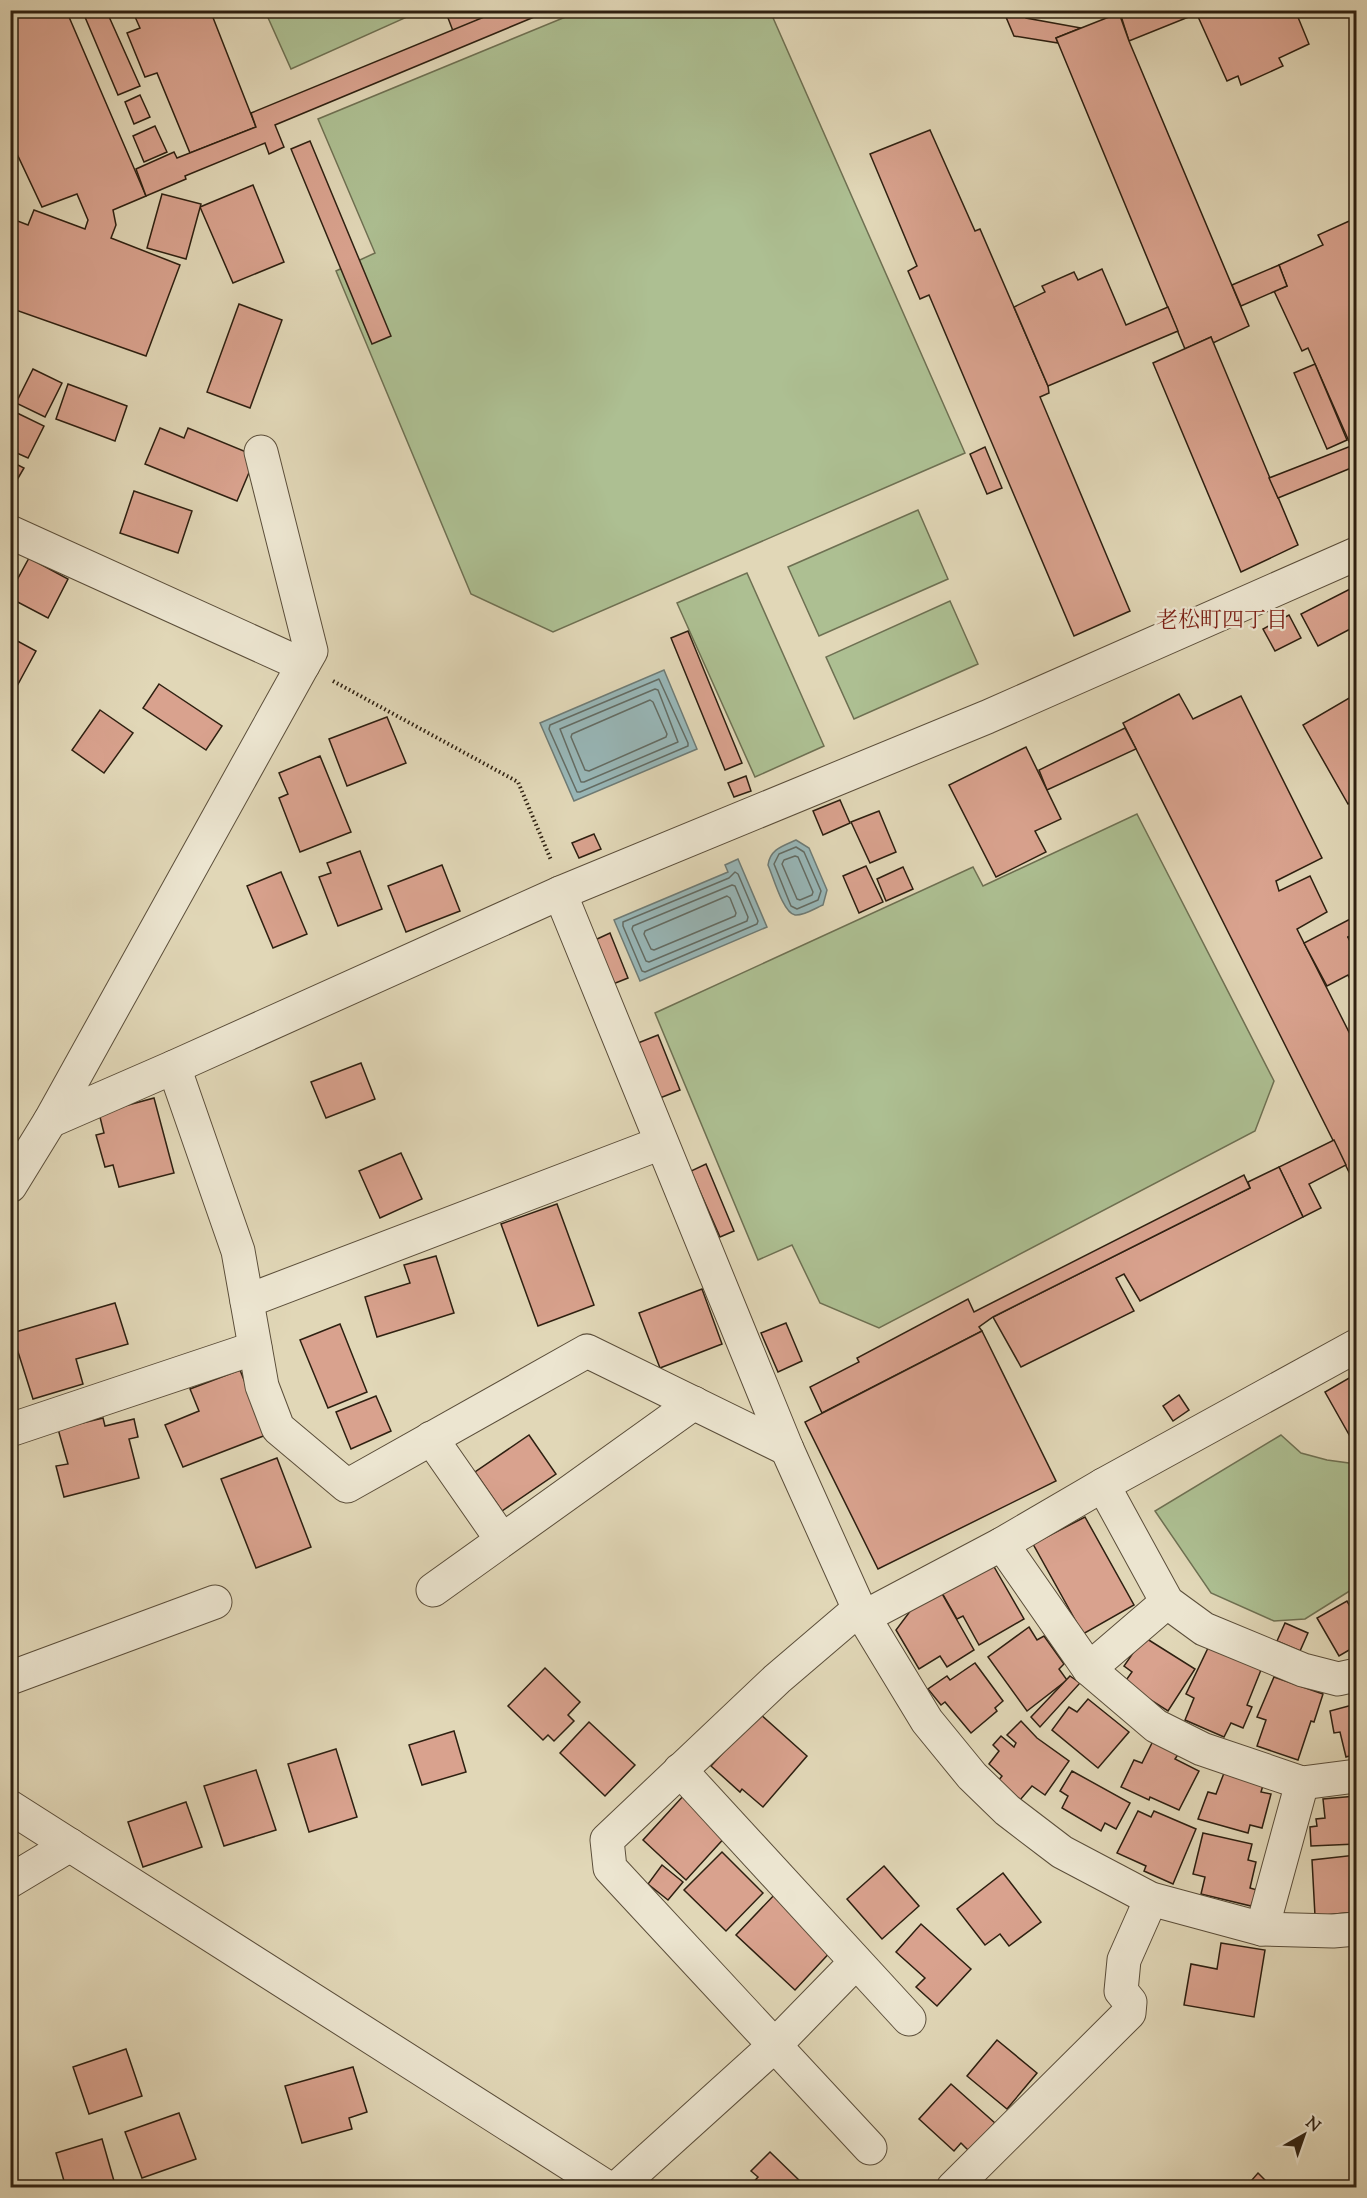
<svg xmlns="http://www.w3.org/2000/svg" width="1367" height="2198" viewBox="0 0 1367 2198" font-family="'Sorts Mill Goudy','Noto Serif JP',serif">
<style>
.green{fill:#adbf92;stroke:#6e7052;stroke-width:1.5}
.water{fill:#98b7b8;stroke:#6e7b75;stroke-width:1.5}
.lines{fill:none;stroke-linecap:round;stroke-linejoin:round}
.shore{stroke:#636c64;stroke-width:1.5}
.building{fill:#d9a28e;stroke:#2e2011;stroke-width:1.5}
.street-casing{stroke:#5b4e3a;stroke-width:35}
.path{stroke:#2e2011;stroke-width:4;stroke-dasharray:1.5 3;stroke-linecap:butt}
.street{stroke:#ece5d0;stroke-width:33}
.labels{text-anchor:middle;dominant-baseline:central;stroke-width:4.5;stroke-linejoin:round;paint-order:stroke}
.neighbourhood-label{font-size:22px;fill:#7a1f14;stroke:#ece5d0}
</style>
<rect width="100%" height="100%" fill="#e1d7b7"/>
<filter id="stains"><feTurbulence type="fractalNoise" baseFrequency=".00333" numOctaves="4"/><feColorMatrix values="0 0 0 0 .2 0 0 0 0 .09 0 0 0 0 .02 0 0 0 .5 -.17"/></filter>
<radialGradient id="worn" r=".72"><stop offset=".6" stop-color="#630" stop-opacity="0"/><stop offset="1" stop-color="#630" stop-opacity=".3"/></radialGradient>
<!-- green -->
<g class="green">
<polygon points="404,11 407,17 291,69 265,11"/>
<polygon points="580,11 770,11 965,453 553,632 471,594 336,271 375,253 318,119"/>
<polygon points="918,510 948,579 819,636 788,567"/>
<polygon points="747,573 824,746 755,777 677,603"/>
<polygon points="950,601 978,664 854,719 826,657"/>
<polygon points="1137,814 1274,1081 1255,1131 879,1328 820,1303 792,1245 758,1260 655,1013 973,867 983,886"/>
<polygon points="1281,1435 1301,1453 1327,1460 1356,1464 1356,1587 1305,1619 1274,1621 1211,1593 1155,1511"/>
</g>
<!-- water -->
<g class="water">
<polygon points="664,670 697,749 574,801 540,723"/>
<path d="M 796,840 L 809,848 L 827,890 L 823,905 C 815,908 804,916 795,915 C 783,913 773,876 768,865 C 770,849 783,846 796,840 Z"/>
<polygon points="738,859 767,927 640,981 614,920 728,872 725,865"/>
</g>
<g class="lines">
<!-- shore -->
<g class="shore">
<polygon points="659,679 688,743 688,746 580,792 577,792 549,729 550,725"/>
<polygon points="655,689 658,690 678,742 584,782 581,782 560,729"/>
<polygon points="650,700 653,702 667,734 666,737 589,771 585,770 571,737 572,734"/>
<polygon points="796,847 804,852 821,891 818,900 797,909 791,906 774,864 779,854"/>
<polygon points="795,856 798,857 813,892 812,895 800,900 797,899 782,864 784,860"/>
<polygon points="735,872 738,874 758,921 757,924 645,972 642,971 623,926 623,922 729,878"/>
<polygon points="732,885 735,886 748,917 747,921 649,962 646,961 632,929 633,926"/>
<polygon points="727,896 730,898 736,913 735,916 654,950 651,949 644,934 645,931"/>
</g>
</g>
<!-- building -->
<g class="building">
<polygon points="10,10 66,10 146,196 113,210 116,225 111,238 180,265 146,356 10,308 10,218 28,225 34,210 85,229 88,220 77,194 42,207 10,139"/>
<polygon points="82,10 106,10 140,86 118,95"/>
<polygon points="132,10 210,10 256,127 190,153 157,73 145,77 127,33 140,28"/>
<polygon points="445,10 501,10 453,31"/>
<polygon points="501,10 551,10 275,125 284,147 269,154 265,143 185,176 186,179 146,196 136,169 174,152 177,158 256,127 251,113"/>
<polygon points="1003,10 1023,10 1026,18 1081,28 1056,38 1058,43 1014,36"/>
<polygon points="1135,10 1195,10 1196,14 1129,41 1121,16"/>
<polygon points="1195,10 1295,10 1309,44 1279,58 1283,66 1241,85 1238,76 1227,81"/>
<polygon points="1119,13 1129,41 1249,326 1213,343 1211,337 1185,349 1056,38"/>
<polygon points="140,95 150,117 134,124 125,102"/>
<polygon points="155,126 167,152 144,162 133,136"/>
<polygon points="930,130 975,231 980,229 1048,386 1049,393 1040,397 1130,611 1074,636 929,295 920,299 908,271 917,266 870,154"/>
<polygon points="310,141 391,336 372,344 291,149"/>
<polygon points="253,185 284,262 233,283 200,207"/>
<polygon points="162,194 201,204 186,259 147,248"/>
<polygon points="1356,218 1356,465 1351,446 1308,348 1302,351 1274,291 1287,286 1279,265 1323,245 1318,235"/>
<polygon points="1279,265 1287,286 1241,306 1232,285"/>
<polygon points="1102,269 1126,325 1168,307 1178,331 1048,386 1014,307 1045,292 1042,286 1074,272 1078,280"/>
<polygon points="239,304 282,320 250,408 207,392"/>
<polygon points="1211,337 1298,545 1241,572 1153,363"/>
<polygon points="1315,364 1347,440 1327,449 1294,373"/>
<polygon points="33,369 62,383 45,417 16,403"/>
<polygon points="68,384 127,406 115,441 56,419"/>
<polygon points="13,411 44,426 28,458 10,450 10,416"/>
<polygon points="160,428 184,438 188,428 256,456 237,501 145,464"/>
<polygon points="1351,446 1356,466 1278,498 1269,478"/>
<polygon points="985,447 1002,488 987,494 970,454"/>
<polygon points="10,461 24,468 10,492"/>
<polygon points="134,491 192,511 178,553 120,533"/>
<polygon points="29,558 68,579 48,618 10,598 10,593"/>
<polygon points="1356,586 1356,626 1318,646 1301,614"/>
<polygon points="1289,615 1301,638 1275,651 1263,629"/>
<polygon points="688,631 742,763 725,770 671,638"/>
<polygon points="10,637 36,651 10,699"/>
<polygon points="159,684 222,726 206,750 143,708"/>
<polygon points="1179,694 1193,719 1241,696 1322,858 1276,881 1279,891 1310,876 1327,912 1297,929 1356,1046 1356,1186 1123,723"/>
<polygon points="1356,694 1356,799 1348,804 1303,725"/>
<polygon points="100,710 133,733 104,773 72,750"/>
<polygon points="387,717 406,763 347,786 329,739"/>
<polygon points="1125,728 1136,749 1047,790 1039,770"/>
<polygon points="1026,747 1061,819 1035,831 1046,852 996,877 949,785"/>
<polygon points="320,756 351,832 300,852 279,798 288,794 279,773"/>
<polygon points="746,776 751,791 734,797 728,783"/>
<polygon points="840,800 850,823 823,835 813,811"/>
<polygon points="879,811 896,852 870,863 851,822"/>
<polygon points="594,834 601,849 579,858 572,843"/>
<polygon points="360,851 382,909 338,926 319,877 331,873 327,863"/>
<polygon points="442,865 460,911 406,932 388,886"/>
<polygon points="866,866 883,902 859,913 843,876"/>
<polygon points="903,867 913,889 886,901 877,879"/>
<polygon points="281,872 307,934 273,948 247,886"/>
<polygon points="1356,916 1356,933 1348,937 1356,953 1356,992 1348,975 1327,986 1304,943"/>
<polygon points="610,933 628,978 613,984 595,940"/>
<polygon points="1356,933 1356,953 1348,937"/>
<polygon points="658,1035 680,1090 660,1098 638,1043"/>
<polygon points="361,1063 375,1099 326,1118 311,1082"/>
<polygon points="154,1098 174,1173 119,1187 113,1165 105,1167 96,1135 104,1133 99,1113"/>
<polygon points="1334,1140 1346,1165 1309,1184 1321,1208 1303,1217 1279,1167"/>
<polygon points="401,1153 422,1199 380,1218 359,1171"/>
<polygon points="706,1164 734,1231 720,1237 691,1171"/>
<polygon points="1279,1167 1303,1217 1140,1301 1124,1274 1116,1278 1134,1311 1021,1367 993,1317 1250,1188 1248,1182"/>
<polygon points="1244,1175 1250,1188 993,1317 979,1327 982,1331 822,1413 810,1387 859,1362 857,1358 968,1299 974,1312"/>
<polygon points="557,1204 594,1305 538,1326 501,1224"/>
<polygon points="436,1256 454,1313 377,1337 365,1297 410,1283 404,1265"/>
<polygon points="702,1289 722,1344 660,1368 639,1313"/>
<polygon points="115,1303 128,1344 76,1359 83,1384 33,1399 12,1333"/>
<polygon points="786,1323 802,1361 778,1372 761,1333"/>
<polygon points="340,1324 367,1392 328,1408 300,1340"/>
<polygon points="982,1331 1056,1481 878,1569 805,1422"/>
<polygon points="240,1370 266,1435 183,1467 165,1425 199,1411 190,1389"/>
<polygon points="1356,1374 1356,1447 1325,1392"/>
<polygon points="1179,1395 1189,1410 1173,1421 1163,1406"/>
<polygon points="376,1396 391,1431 351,1449 336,1412"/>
<polygon points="103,1418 105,1426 134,1419 138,1437 129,1439 139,1478 64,1497 56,1466 68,1464 58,1429"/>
<polygon points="529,1435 556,1474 502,1511 475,1472"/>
<polygon points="277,1458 311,1547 256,1568 221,1479"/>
<polygon points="1085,1517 1134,1605 1083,1634 1033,1544"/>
<polygon points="993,1565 1024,1619 979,1645 963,1616 957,1619 941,1591"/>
<polygon points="941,1592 974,1650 947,1667 940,1656 919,1669 896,1630 914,1606"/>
<polygon points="1347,1601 1356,1618 1356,1646 1339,1656 1317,1618"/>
<polygon points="1285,1623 1308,1633 1300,1651 1277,1641"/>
<polygon points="1029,1627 1037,1640 1044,1636 1064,1664 1059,1669 1067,1680 1027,1711 988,1657"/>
<polygon points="1144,1637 1195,1669 1168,1711 1124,1683 1132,1672 1124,1666"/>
<polygon points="1209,1646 1261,1670 1247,1705 1252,1707 1243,1728 1231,1723 1224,1737 1185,1720 1194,1698 1186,1694"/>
<polygon points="975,1663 1003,1701 995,1708 997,1711 971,1733 945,1702 941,1705 928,1689 947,1676 950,1680"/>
<polygon points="545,1668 580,1702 568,1715 574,1721 554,1741 548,1735 543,1740 508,1706"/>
<polygon points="1070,1676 1080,1683 1040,1727 1031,1717"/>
<polygon points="1274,1677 1323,1694 1314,1722 1311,1721 1298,1760 1257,1746 1266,1720 1257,1717"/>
<polygon points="1088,1699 1129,1732 1098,1768 1052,1730 1069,1707 1077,1712"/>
<polygon points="1356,1704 1356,1754 1346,1757 1340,1732 1334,1733 1330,1711"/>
<polygon points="759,1713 807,1756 763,1807 742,1789 740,1792 711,1766"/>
<polygon points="1021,1721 1037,1738 1069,1761 1045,1795 1032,1786 1020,1800 998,1781 1002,1776 989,1764 999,1751 993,1745 1001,1736 1014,1747 1016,1743 1007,1735"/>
<polygon points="589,1722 635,1765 605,1796 560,1753"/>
<polygon points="454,1731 466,1772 422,1785 409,1745"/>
<polygon points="1154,1739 1179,1753 1175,1759 1199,1771 1179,1810 1150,1797 1149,1800 1121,1787 1134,1760 1142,1763"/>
<polygon points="336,1749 357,1817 309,1832 288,1764"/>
<polygon points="256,1770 276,1830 224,1846 204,1786"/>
<polygon points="1072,1771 1130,1803 1116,1829 1105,1823 1101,1831 1062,1808 1068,1796 1060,1791"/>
<polygon points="1224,1773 1264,1782 1261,1792 1271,1794 1262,1828 1250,1825 1248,1833 1198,1819 1208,1792 1216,1794"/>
<polygon points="685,1794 728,1834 686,1880 643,1840"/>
<polygon points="1356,1796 1356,1844 1311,1846 1310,1827 1317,1826 1316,1819 1325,1818 1323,1799"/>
<polygon points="186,1802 202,1847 143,1867 128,1822"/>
<polygon points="1138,1811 1151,1817 1154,1811 1196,1829 1173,1884 1144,1871 1146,1866 1117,1853"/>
<polygon points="1203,1833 1252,1844 1248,1860 1256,1862 1250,1888 1257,1890 1251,1906 1201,1894 1205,1877 1193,1874"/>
<polygon points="722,1852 763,1893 726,1931 684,1890"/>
<polygon points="1356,1855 1356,1912 1315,1916 1312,1860"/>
<polygon points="662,1865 683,1882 668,1900 648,1884"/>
<polygon points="884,1866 919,1906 882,1939 847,1899"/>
<polygon points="1003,1873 1041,1922 1009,1946 1000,1934 985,1945 957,1909"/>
<polygon points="777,1892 835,1947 795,1990 736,1935"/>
<polygon points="921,1924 971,1969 937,2006 916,1987 925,1978 896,1952"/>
<polygon points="1221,1943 1265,1950 1254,2017 1184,2005 1191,1964 1217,1969"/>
<polygon points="997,2040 1037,2073 1007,2109 967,2076"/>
<polygon points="126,2049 142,2096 89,2114 73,2067"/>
<polygon points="353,2067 367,2112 349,2118 352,2129 302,2143 285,2086"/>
<polygon points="951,2084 995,2123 969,2151 961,2143 954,2151 919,2119"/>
<polygon points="179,2113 196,2159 142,2178 125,2132"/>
<polygon points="102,2139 116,2188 66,2188 56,2153"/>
<polygon points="770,2152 801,2182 798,2185 800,2188 754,2188 751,2185 758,2177 751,2171"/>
<polygon points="1258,2173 1273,2188 1245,2188"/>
</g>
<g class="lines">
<!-- street casing -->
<g class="street-casing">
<g id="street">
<polyline points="261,452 311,651 303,665"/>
<polyline points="10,532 303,665 50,1121 10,1186"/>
<polyline points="560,893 787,1449 859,1609 927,1721 972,1776 1007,1810 1062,1852 1151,1899 1262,1929 1333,1931 1356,1929"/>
<polyline points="174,1067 238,1251 262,1386 278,1428 347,1486 587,1351 787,1449"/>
<polyline points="50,1121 174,1067 560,893 987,717 1356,554"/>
<polyline points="247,1301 661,1143"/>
<polyline points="10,1430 255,1348"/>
<polyline points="431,1438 502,1540"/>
<polyline points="1103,1485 1167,1602 1204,1629 1303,1670 1338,1679 1356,1675"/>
<polyline points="1002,1544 1089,1669 1156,1726 1202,1749 1302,1783 1356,1776"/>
<polyline points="433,1590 694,1403"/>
<polyline points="859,1609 777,1679 607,1840 610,1868 870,2148"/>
<polyline points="864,1617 1002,1544 1103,1485 1356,1346"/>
<polyline points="1089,1669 1167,1602"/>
<polyline points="10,1678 215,1602"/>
<polyline points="680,1770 909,2019"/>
<polyline points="10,1807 608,2188"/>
<polyline points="10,1881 70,1845"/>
<polyline points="1262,1929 1302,1783"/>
<polyline points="617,2188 774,2046 856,1962"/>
<polyline points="953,2188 1129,2013 1130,2002 1121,1991 1124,1960 1151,1899"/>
</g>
</g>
<!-- path -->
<polyline class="path" points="333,681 518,782 551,860"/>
<!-- street -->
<use href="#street" class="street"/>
</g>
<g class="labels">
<!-- neighbourhood labels -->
<g class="neighbourhood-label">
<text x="1222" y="622">老松町四丁目</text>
</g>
</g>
<!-- margin -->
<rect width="1367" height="2198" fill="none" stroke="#e1d7b7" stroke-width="36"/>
<rect x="12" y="12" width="1343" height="2174" fill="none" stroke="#2e2011" stroke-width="3"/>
<rect x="18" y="18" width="1331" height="2162" fill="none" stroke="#2e2011" stroke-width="1.5"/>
<!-- north arrow -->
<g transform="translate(1304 2135) rotate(40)" stroke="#ece5d0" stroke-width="4.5" paint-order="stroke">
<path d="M0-4.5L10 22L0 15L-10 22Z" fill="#2e2011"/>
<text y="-9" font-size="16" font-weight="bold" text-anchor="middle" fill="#2e2011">N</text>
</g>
<rect width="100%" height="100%" filter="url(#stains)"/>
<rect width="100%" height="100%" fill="url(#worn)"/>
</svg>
